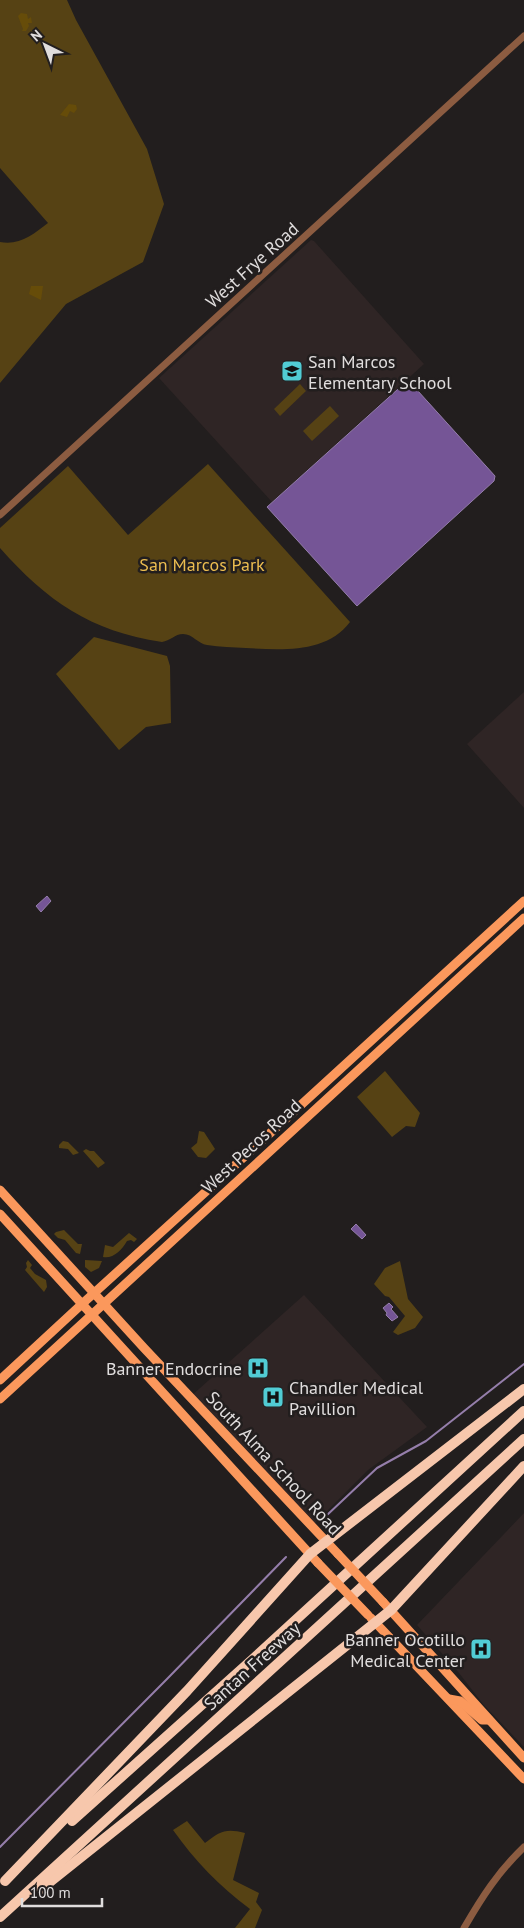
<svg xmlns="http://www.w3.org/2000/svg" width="524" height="1928" viewBox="0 0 524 1928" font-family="'PT Sans',sans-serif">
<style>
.built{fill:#2f2525}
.green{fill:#564214}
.forest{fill:#664c09}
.water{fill:#755596;stroke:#957eab}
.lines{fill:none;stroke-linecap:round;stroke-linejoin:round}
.stream{stroke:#957eab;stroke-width:2}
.minor{stroke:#8c5c41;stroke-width:7}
.major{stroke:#fb985c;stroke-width:9}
.highway{stroke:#f7c7ac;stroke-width:10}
.major-bridge{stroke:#fb985c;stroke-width:9}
.labels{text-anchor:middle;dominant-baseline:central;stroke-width:5;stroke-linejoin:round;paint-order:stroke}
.street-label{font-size:18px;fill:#e0dddd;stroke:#221e1e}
.poi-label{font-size:18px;fill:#e0dddd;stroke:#221e1e;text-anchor:start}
.park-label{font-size:18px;fill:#ecbd50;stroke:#221e1e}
</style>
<rect width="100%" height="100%" fill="#221e1e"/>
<!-- built -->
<g class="built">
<polygon points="311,240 314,241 424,364 272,502 159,378"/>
<polygon points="524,692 524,808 467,744"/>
<polygon points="304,1295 427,1427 368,1470 312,1526 190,1397"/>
<polygon points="524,1513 524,1747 483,1704 459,1673 417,1625"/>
</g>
<!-- green -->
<g class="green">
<path d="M 0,0 L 67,0 L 76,20 L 147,149 L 164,204 L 143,262 L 66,304 L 0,383 L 0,242 C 19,246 34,234 48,223 L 0,168 Z"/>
<polygon points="300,384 306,391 280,416 274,409"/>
<polygon points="330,406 339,416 312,441 303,431"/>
<path d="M 208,464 L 350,622 C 326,654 280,650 246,648 C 233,647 220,647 207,645 C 198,644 193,634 183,634 C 175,634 170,641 162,642 C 90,631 47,601 0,548 L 0,528 L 68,466 L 128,535 Z"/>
<polygon points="94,637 167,656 170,666 171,723 146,727 119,750 56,674"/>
<polygon points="385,1071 420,1113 415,1127 406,1126 392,1137 357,1097"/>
<polygon points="199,1131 204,1132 215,1149 206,1158 198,1157 191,1148 197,1143"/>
<polygon points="63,1141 68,1142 79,1153 73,1155 68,1149 59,1148 59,1145"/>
<polygon points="86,1149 90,1151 94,1151 105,1163 98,1168 83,1151"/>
<polygon points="64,1230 78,1244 82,1244 80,1254 76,1253 65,1240 58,1238 54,1234 56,1232"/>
<path d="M 129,1233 L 137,1239 L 134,1242 L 131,1240 L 127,1241 C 122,1250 113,1259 103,1257 L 105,1245 L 113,1247 Z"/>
<polygon points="28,1260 32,1265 30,1268 35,1274 46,1280 47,1287 44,1292 25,1270 27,1267 26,1263"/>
<polygon points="85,1260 102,1261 99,1268 91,1272 85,1267"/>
<polygon points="400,1261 408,1299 423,1317 415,1328 398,1335 393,1332 405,1316 389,1297 385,1296 374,1284 385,1268"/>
<path d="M 187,1821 L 205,1843 C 220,1831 226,1828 245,1833 L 233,1880 L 259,1893 L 256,1902 L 262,1910 L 255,1928 L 235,1928 L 250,1909 C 219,1886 195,1861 173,1830 Z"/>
</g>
<!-- forest -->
<g class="forest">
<polygon points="21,13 27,14 28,19 31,17 32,23 28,23 29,26 26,31 22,31 23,29 18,16"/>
<polygon points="69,104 76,105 77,109 74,113 70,111 67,117 60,115"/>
<polygon points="31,286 43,286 41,300 29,294"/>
</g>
<!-- water -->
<g class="water">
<polygon points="408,380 495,476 494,481 357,606 267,507"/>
<polygon points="47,896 51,901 41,912 36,906"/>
<polygon points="356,1224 366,1235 362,1239 351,1229"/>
<polygon points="389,1303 393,1307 391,1309 398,1317 392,1321 386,1315 387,1313 383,1308"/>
</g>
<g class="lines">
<!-- stream -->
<g class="stream">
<polyline points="326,1516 377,1468 426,1441 524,1364"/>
<polyline points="0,1847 167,1679 286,1557"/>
</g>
<!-- minor -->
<g class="minor">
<polyline points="0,515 524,36"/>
<path d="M 464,1928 C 482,1897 498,1872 524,1847"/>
</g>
<!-- major -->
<g class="major">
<polyline points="0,1190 144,1348 338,1554"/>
<polyline points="0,1214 318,1563"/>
<polyline points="0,1380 82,1304 244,1157 524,901"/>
<polyline points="0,1399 524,918"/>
<polyline points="383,1602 524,1758"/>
<polyline points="371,1618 524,1779"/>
<polyline points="449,1699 460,1701 482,1720 489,1720"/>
</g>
<!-- highway -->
<g class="highway">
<polyline points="72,1821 253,1659 524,1411"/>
<polyline points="5,1881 187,1691 310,1554 524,1389"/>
<polyline points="41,1889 391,1610 524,1466"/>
<polyline points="0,1917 524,1439"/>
</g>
<!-- major-bridge -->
<g class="major-bridge">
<polyline points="338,1554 383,1602"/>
<polyline points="318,1563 368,1615"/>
</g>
</g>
<!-- icons -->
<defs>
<g id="school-square" transform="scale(1.125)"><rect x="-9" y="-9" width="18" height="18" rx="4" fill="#51ccd4" stroke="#221e1e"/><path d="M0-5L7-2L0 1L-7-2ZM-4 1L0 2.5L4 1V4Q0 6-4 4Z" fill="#111"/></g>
<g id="hospital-square" transform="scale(1.125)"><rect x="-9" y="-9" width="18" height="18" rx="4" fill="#51ccd4" stroke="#221e1e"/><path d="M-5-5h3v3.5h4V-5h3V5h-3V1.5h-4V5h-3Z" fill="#111"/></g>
</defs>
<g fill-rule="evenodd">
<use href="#school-square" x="292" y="371"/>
<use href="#hospital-square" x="258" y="1368"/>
<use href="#hospital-square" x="273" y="1397"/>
<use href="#hospital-square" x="481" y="1649"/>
</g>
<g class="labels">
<!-- street labels -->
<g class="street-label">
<text transform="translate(252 265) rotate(-42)">West Frye Road</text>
<text transform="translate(251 1146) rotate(-43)">West Pecos Road</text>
<text transform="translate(274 1463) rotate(47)">South Alma School Road</text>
<text transform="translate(252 1666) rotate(-42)">Santan Freeway</text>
</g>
<!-- poi labels -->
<g class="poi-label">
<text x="308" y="361">San Marcos<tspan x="308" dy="21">Elementary School</tspan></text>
<text x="242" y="1368" text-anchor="end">Banner Endocrine</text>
<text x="289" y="1387">Chandler Medical<tspan x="289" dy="21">Pavillion</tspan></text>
<text x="465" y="1639" text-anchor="end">Banner Ocotillo<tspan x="465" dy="21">Medical Center</tspan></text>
</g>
<!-- park labels -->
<g class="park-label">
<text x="202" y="564">San Marcos Park</text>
</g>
</g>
<!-- north arrow -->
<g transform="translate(45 45) rotate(318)" stroke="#221e1e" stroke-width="4" paint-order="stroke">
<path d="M0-4L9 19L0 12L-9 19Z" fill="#e0dddd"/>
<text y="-8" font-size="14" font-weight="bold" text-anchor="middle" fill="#e0dddd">N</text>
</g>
<!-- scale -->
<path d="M22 1898v8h80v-8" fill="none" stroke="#e0dddd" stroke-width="2.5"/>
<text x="30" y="1898" font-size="15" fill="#e0dddd" stroke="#221e1e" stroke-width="4" paint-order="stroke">100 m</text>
</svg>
